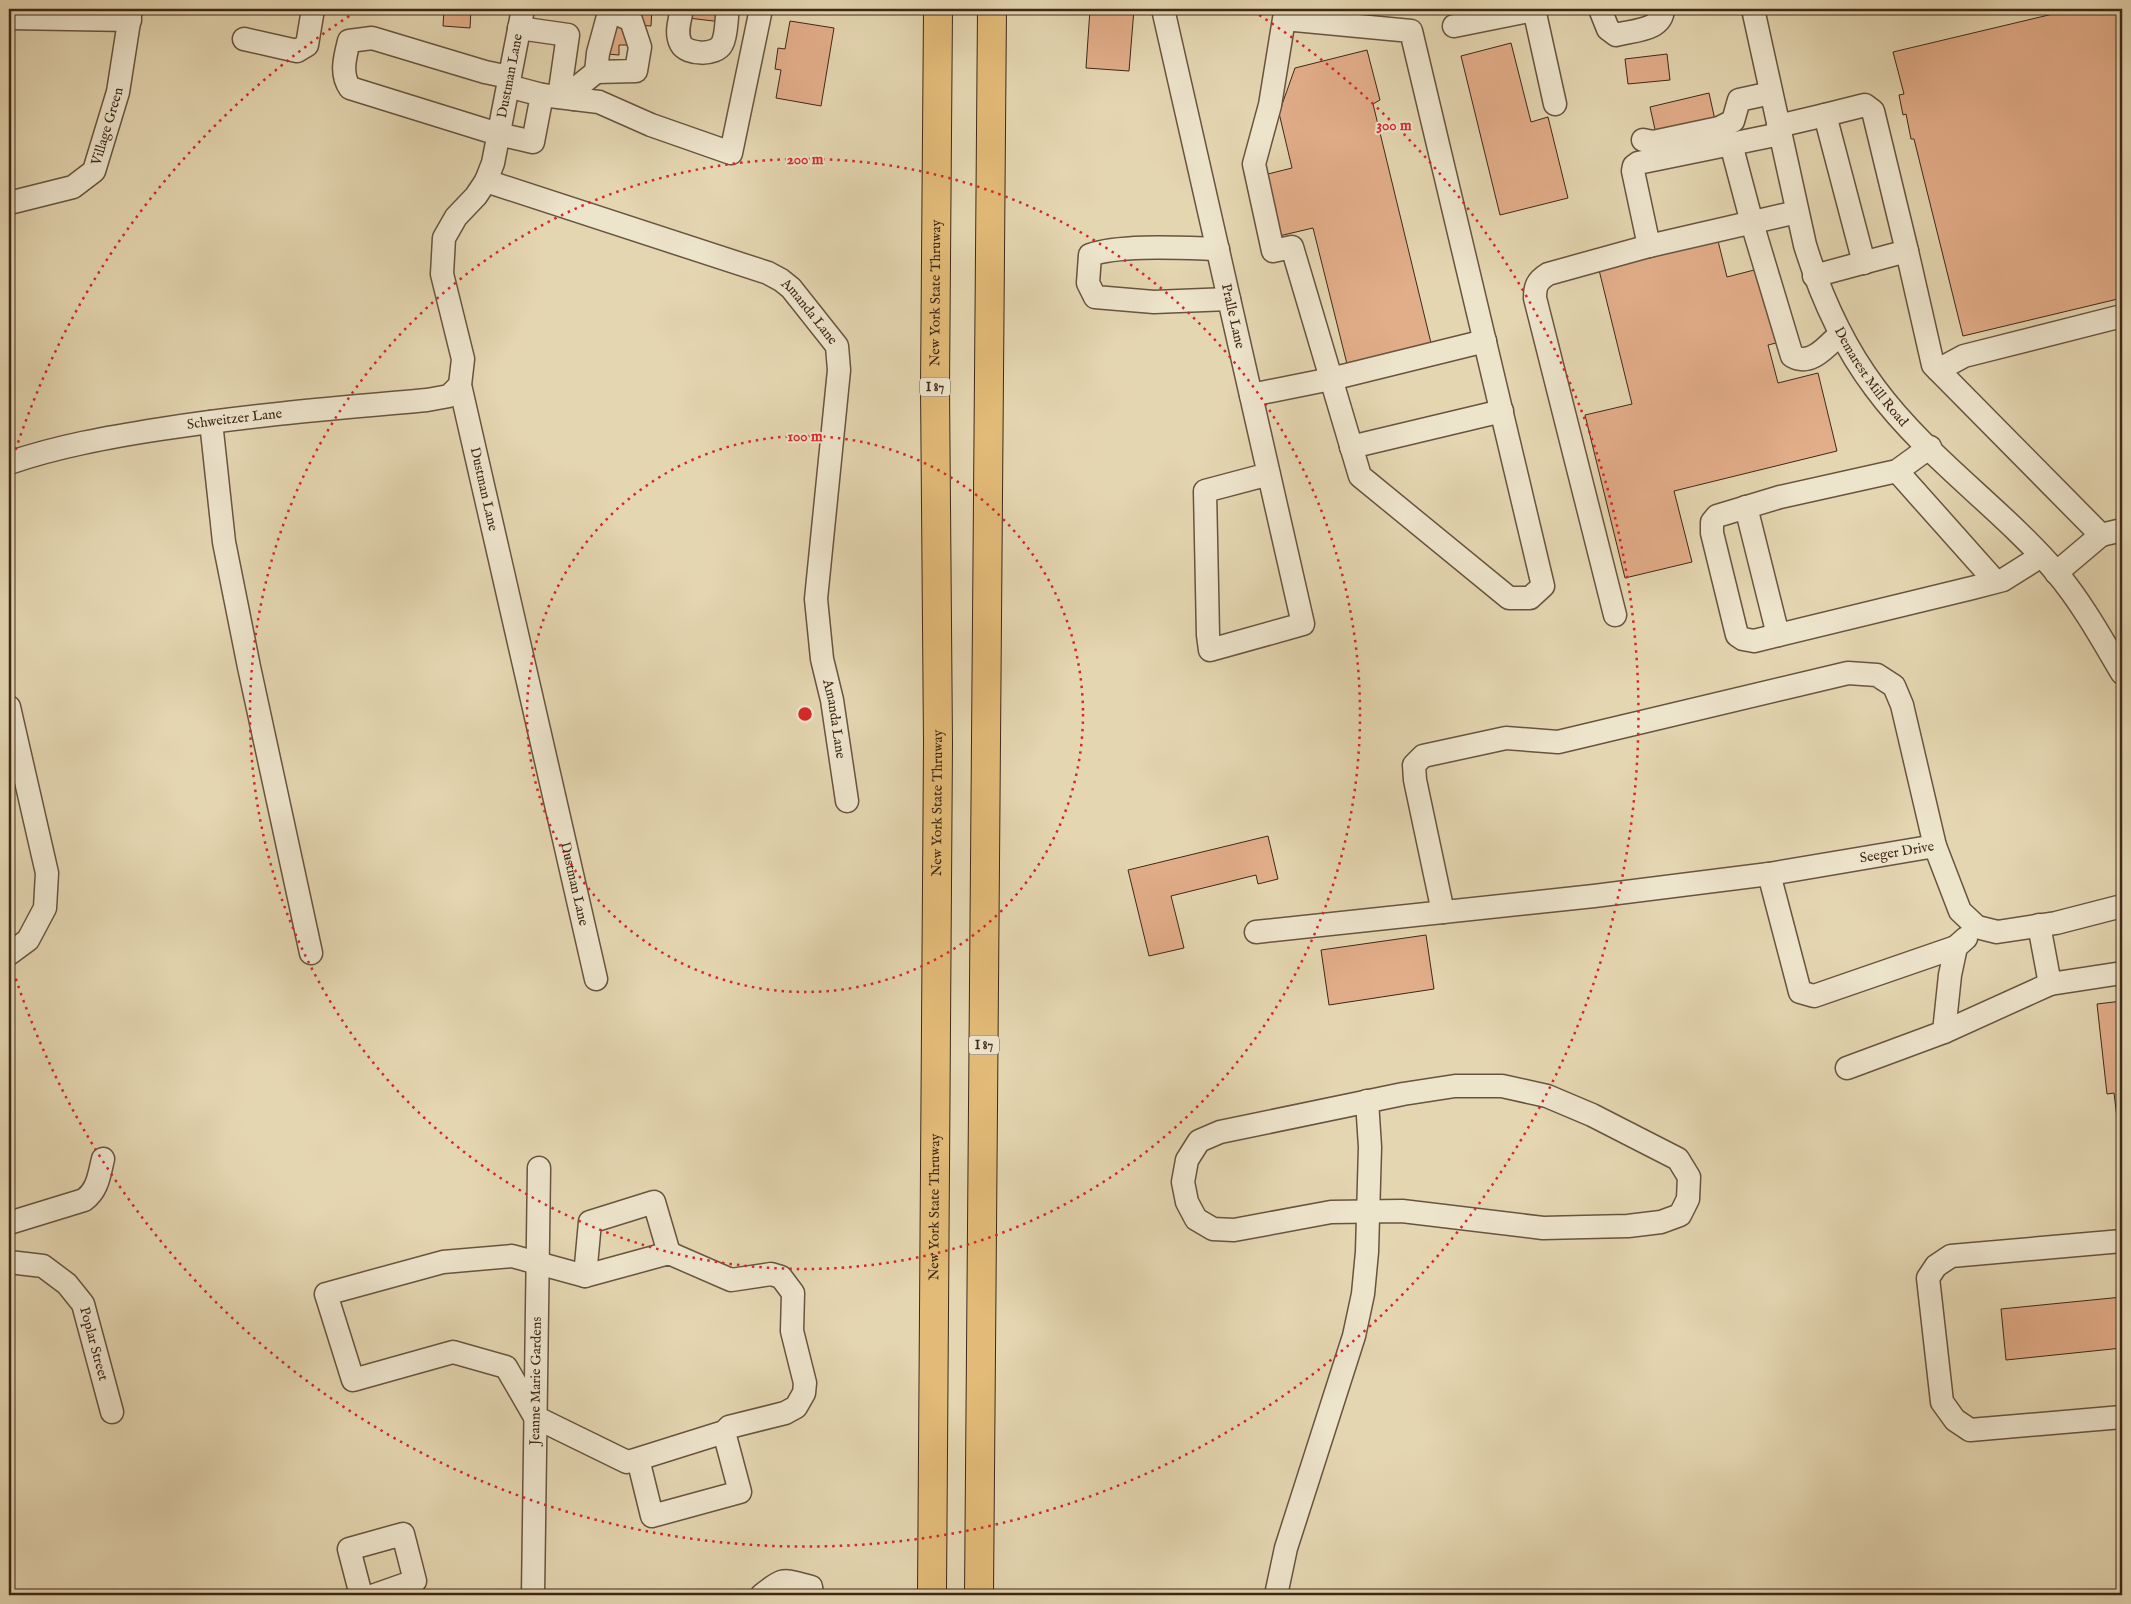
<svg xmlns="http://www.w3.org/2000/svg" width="2131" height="1604" viewBox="0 0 2131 1604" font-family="'IM FELL English',serif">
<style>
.building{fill:#e2ad89;stroke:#3f2818}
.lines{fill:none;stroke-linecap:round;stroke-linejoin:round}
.minor-casing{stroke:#68543e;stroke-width:25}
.highway-casing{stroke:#3f2818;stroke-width:30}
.minor{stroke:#ede4cc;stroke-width:22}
.highway{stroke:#e2bb78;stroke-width:28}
.ring{fill:none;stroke:#d62828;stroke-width:2.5;stroke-dasharray:2.5 5}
.labels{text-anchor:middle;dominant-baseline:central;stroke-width:4;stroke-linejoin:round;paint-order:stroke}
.shield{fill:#ede4cc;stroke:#73604e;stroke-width:1}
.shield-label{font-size:12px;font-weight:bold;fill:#3f2818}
.street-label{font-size:14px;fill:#3f2818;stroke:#ede4cc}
.centre{fill:#d62828;stroke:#ede4cc;stroke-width:2.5}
.ring-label{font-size:15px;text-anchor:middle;font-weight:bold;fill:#d62828;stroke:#ede4cc;stroke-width:4;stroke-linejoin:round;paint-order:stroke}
</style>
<rect width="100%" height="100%" fill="#e4d6b1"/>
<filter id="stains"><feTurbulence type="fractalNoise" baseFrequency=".004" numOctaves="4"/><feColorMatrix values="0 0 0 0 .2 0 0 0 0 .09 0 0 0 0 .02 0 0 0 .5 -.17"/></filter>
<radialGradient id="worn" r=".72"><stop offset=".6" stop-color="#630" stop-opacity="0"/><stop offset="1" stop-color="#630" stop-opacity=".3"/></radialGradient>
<!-- building -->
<g class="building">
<polygon points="444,9 471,9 470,28 443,26"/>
<polygon points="638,9 652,9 651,26 638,25"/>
<polygon points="689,9 723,9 722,22 688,18"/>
<polygon points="1090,9 1134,9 1129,71 1086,68"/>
<polygon points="2074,9 2122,9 2122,298 1963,336 1914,139 1911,139 1906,114 1903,115 1899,95 1904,94 1893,52"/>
<polygon points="790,21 834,28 821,106 776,98 781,70 775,69 778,48 785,49"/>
<polygon points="608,26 630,28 629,45 619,45 619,55 606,54"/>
<polygon points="1511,43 1531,122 1548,117 1568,198 1500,215 1461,56"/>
<polygon points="1367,50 1380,100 1373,104 1431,343 1347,364 1313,228 1279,236 1264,175 1292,168 1279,113 1295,68"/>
<polygon points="1667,54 1670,80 1628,84 1625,59"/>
<polygon points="1709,93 1715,120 1656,134 1650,107"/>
<polygon points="1718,241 1727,277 1758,269 1776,343 1768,345 1778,383 1818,373 1837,451 1674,491 1692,562 1625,578 1585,415 1632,404 1599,270"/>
<polygon points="1268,836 1278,879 1258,884 1256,875 1171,896 1184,948 1149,956 1128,870"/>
<polygon points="1426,935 1434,989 1329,1005 1321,950"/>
<polygon points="2122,1001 2122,1143 2120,1143 2114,1093 2107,1094 2097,1004"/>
<polygon points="2122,1297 2122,1348 2006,1360 2001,1309"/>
</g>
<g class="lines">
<!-- minor casing -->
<g class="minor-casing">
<g id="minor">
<path id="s1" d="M 523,9 L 493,163 L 486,181 L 476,196 L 456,217 L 444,238 L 442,274 L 463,359 L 460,385 L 596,979"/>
<path d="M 682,9 C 680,20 675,33 681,44 C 687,55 716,56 722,44 C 727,35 726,19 728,9"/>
<path id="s2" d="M 1163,9 L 1303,624 L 1210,650 L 1208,635 L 1205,491 L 1269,474"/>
<polyline points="1534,9 1555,104"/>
<path d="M 1600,9 L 1608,29 L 1616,35 C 1634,30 1662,31 1663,9"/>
<path id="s3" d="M 1753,9 L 1805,245 C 1821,297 1842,344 1875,388 C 1926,457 2000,507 2056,572 C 2082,603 2102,639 2122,673"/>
<polyline points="9,18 130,20"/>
<polyline points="1284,19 1411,31 1543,586 1530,598 1509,598 1360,476 1292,247 1273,251 1254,164 1270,105 1284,19 1286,9"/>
<polyline points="1454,26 1534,10"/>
<polyline points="519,28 568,35 559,97"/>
<polyline points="244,39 297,51 307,45 313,9"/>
<polyline points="596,72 636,71 640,47 631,20 610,11"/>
<path d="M 508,86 L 542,95 L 533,142 L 498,134 L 350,88 C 340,74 345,57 349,41 L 372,38 L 485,72 L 509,77"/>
<polyline points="542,95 599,102 651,125 731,153 761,9"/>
<polyline points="574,99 575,89 596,72 598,53 610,9"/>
<polyline points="1825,115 1865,105 1873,111 1907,251"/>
<polyline points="1778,126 1825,115 1864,263"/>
<polyline points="1643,140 1653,142 1719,128 1733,121 1739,100 1771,93"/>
<path d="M 1731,144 L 1752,223 L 1792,356 C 1811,367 1827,346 1840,334"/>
<path id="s4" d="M 486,181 L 768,273 L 781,280 L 791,288 L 837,346 L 839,370 L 816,599 L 822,659 L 832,700 L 847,801"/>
<path id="s5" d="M 9,203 L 73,187 L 94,171 L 118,92 L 131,9"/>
<polyline points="1649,246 1633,171 1634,166 1638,163 1780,134"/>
<path d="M 1218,249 C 1184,248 1120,244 1090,255 L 1088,283 L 1095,297 L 1154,302 L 1229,299"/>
<polyline points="1814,276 1907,251 1933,365 2101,535 2056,573"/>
<polyline points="1938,370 1964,356 2122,316"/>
<polyline points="1251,395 1331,379 1485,341"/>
<polyline points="211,422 224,542 249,667 311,953"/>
<polyline points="1351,447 1502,411"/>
<polyline points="1930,447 1897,471 1780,497 1717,516 1712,522 1712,533 1737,635 1743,639 1754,641 1972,588 2003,580 2041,556"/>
<path id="s6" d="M 9,463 C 58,446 110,437 161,429 C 250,415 338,408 427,400 L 449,396 L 460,385"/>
<polyline points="1897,471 1995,581"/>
<polyline points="1746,507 1778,635"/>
<polyline points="2101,535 2122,530"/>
<path d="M 1615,615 L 1535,298 C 1535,286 1537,281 1548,274 L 1649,246 L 1797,212"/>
<polyline points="9,707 47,873 45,908 28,940 9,954"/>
<polyline points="1769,874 1800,992 1814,996 1956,947"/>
<polyline points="1443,912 1415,780 1414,765 1423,756 1506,738 1558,742 1848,673 1877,675 1894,686 1902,705 1935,846"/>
<polyline points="2039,925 2050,984"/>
<path id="s7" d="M 1256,932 L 1594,896 L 1769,874 L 1935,846 L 1960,911 L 1977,927 L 1997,932 L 2056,923 L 2122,906"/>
<polyline points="1944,1032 1950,975 1956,947 1966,938"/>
<polyline points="1847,1068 1944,1032 2050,984 2122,973"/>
<polygon points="1455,1086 1502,1086 1547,1096 1592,1115 1678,1159 1689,1177 1688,1199 1680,1215 1661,1222 1628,1226 1543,1228 1402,1211 1331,1212 1234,1230 1213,1229 1196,1219 1187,1202 1183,1182 1187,1160 1199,1141 1220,1132 1403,1094"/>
<path d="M 9,1223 L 84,1200 C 98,1190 99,1175 103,1159"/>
<polyline points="2122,1241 1951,1256 1936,1266 1928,1278 1942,1402 1955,1420 1970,1430 2122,1417"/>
<path id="s8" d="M 9,1262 L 43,1266 L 67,1284 L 83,1304 L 112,1412"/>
<polyline points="585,1276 590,1222 654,1202 669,1253"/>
<polyline points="638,1459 652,1516 740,1492 724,1432 638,1459 627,1462 535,1417 506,1367 453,1352 353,1380 326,1294 443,1262 512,1256 585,1276 669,1253 731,1280 771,1274 781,1277 793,1293 792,1331 805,1383 804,1393 796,1407 785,1413 729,1427 724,1432"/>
<polyline points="361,1595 349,1549 403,1534 415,1581 375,1595"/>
<path id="s9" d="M 533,1595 L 539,1168"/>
<path d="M 762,1595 C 785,1576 783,1580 811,1587 L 812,1595"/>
<polyline points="1276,1595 1286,1548 1354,1336 1363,1294 1367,1252 1370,1147 1367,1101"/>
</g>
</g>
<!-- highway casing -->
<g class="highway-casing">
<g id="highway">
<path id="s10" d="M 932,1595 L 938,743 L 935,387 L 938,9"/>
<polyline points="979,1595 992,9"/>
</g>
</g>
<!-- minor -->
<use href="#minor" class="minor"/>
<!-- highway -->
<use href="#highway" class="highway"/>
</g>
<!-- distance rings -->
<g class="ring">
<circle cx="805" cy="714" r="278"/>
<circle cx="805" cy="714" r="555"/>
<path d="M11 464A833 833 0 0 1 357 11M1253 11A833 833 0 1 1 11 964"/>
</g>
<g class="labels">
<!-- shield labels -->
<g class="shield">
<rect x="920" y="377.5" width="30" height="19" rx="4"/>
<rect x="969" y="1035.5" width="30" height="19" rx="4"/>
</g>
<g class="shield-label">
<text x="935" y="387">I 87</text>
<text x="984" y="1045">I 87</text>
</g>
<!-- street labels -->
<g class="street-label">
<text transform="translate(510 76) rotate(-79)">Dustman Lane</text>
<text stroke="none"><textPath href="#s5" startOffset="139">Village Green</textPath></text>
<text stroke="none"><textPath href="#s10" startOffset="1302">New York State Thruway</textPath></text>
<text stroke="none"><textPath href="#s4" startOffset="354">Amanda Lane</textPath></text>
<text stroke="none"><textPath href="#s2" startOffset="315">Pralle Lane</textPath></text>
<text stroke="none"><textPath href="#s3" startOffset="390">Demarest Mill Road</textPath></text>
<text stroke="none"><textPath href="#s6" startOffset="230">Schweitzer Lane</textPath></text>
<text stroke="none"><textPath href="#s1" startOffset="504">Dustman Lane</textPath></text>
<text stroke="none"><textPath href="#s4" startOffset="774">Amanda Lane</textPath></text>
<text stroke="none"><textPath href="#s10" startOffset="792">New York State Thruway</textPath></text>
<text stroke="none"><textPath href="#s7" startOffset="646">Seeger Drive</textPath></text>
<text stroke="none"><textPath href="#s1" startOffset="909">Dustman Lane</textPath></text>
<text stroke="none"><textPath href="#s10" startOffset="388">New York State Thruway</textPath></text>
<text stroke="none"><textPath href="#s8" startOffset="131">Poplar Street</textPath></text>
<text stroke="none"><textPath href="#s9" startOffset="214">Jeanne Marie Gardens</textPath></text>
</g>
</g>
<circle cx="805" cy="714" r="8" class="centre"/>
<g class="ring-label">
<text x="1394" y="130">300 m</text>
<text x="805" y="164">200 m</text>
<text x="805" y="441">100 m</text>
</g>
<!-- margin -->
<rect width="2131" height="1604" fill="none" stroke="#e4d6b1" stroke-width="30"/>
<rect x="10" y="10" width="2111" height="1584" fill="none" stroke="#3f2818" stroke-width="2.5"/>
<rect x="15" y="15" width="2101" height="1574" fill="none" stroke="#3f2818"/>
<rect width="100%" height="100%" filter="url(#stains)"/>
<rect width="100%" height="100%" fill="url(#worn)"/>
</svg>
